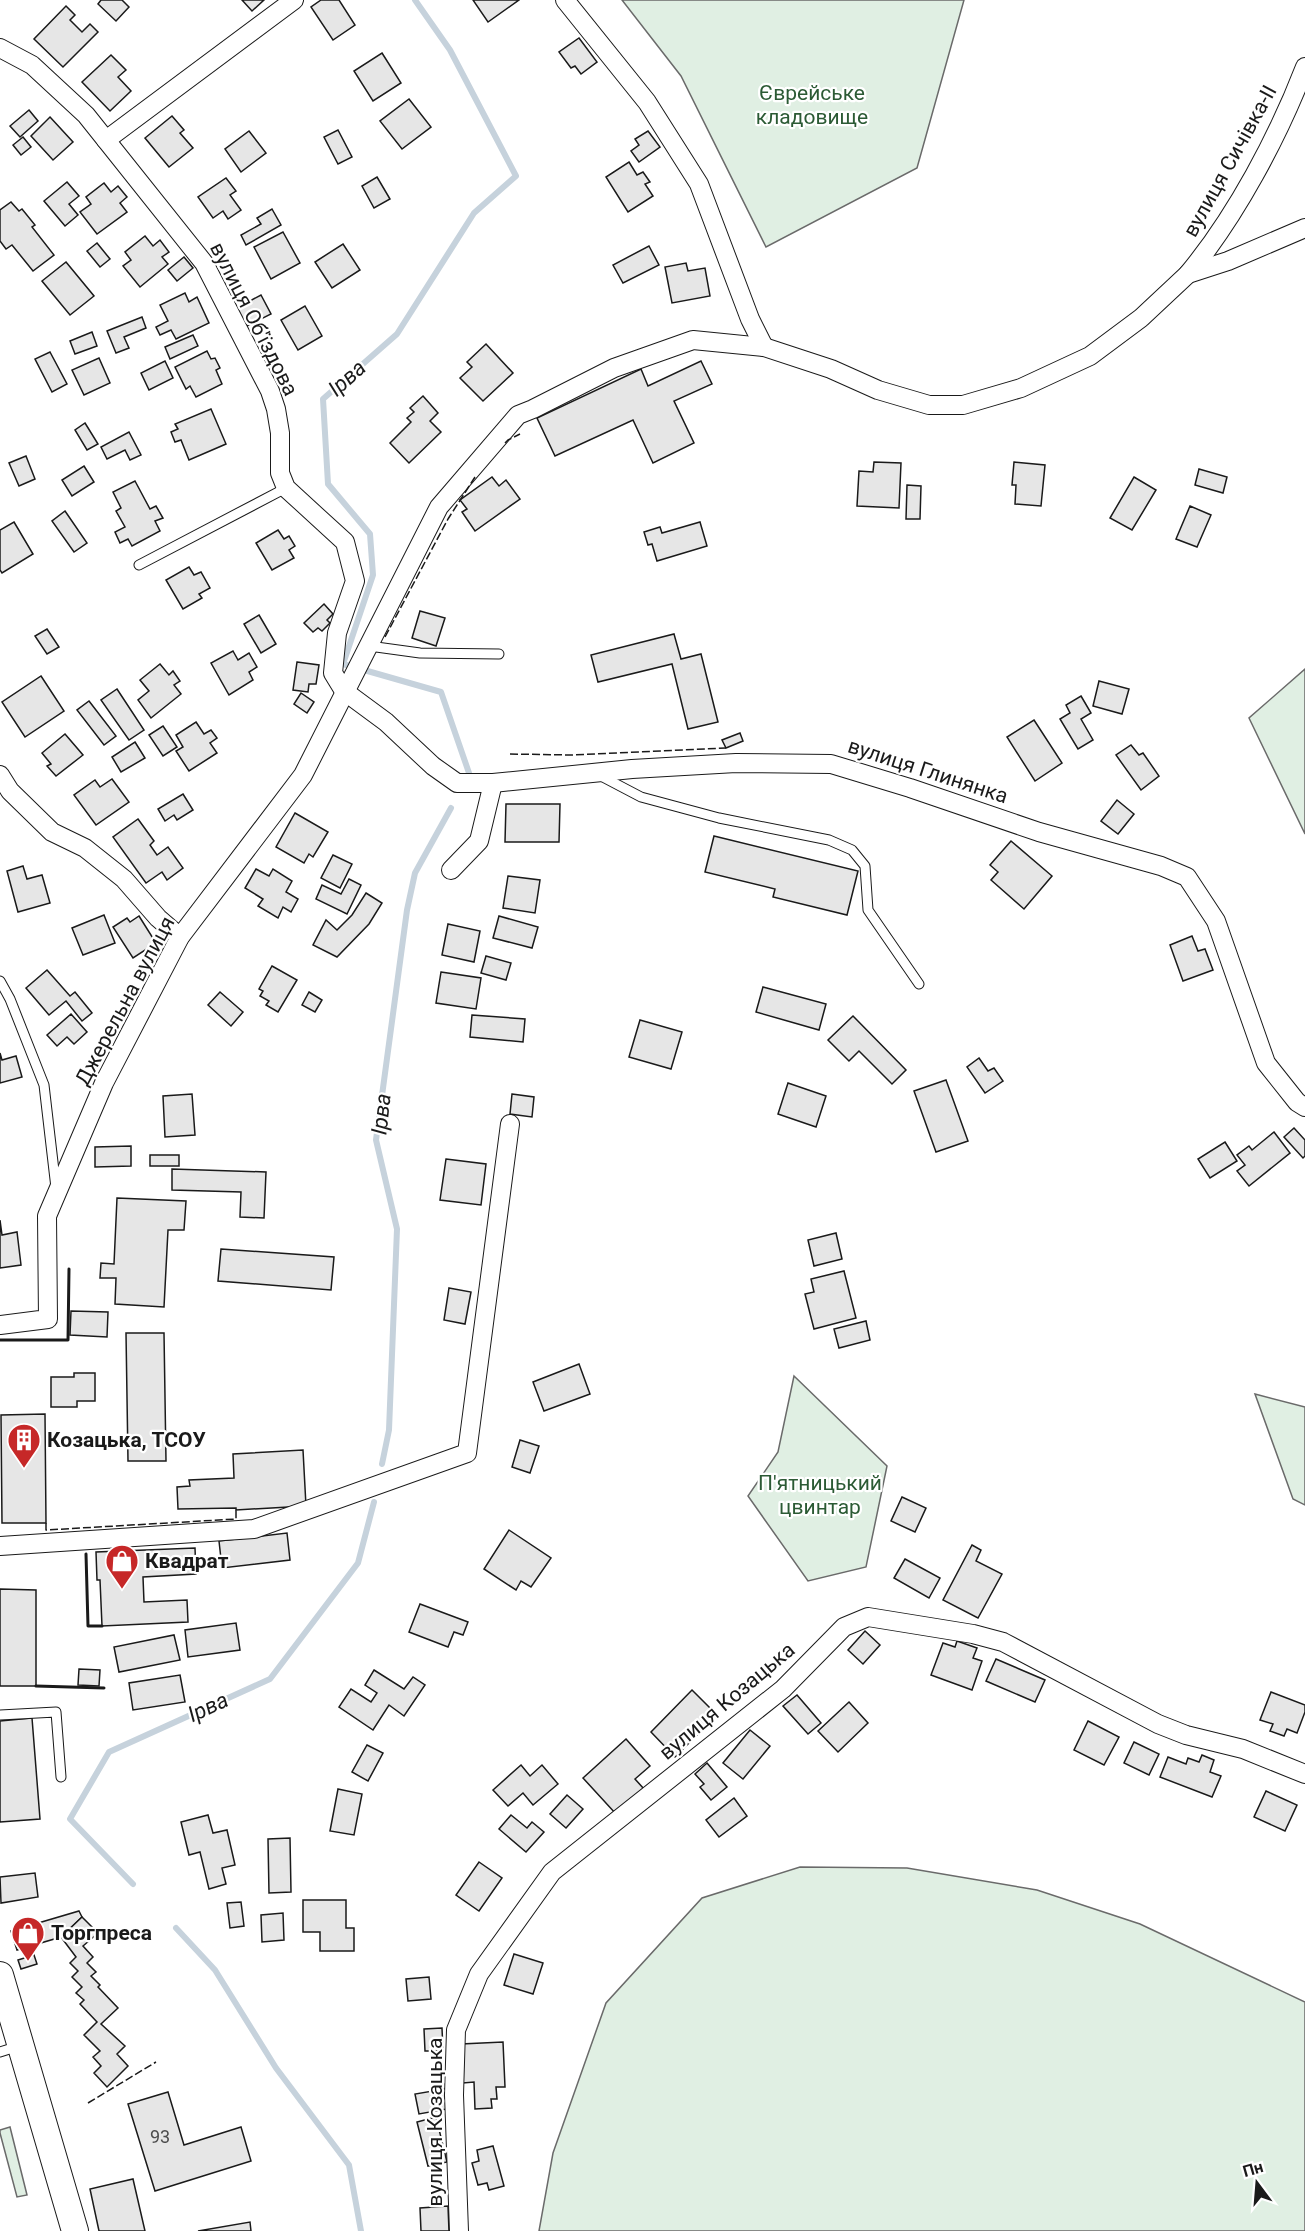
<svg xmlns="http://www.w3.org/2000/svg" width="1305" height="2231" viewBox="0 0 1305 2231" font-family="Roboto,sans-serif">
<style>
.green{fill:#e0efe3;stroke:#6a6a6a;stroke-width:1.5}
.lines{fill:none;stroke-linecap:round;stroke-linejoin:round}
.stream{stroke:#c6d2dc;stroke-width:6}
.building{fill:#e6e6e6;stroke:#1a1a1a;stroke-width:1.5}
.service-casing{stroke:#1a1a1a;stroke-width:11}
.minor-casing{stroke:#1a1a1a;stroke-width:20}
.secondary-casing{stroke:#1a1a1a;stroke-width:28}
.service{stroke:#fff;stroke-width:9}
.minor{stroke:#fff;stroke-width:18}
.secondary{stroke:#fff;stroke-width:26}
.fence{stroke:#1a1a1a;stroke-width:1.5;stroke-dasharray:8 3;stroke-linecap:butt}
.wall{stroke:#1a1a1a;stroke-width:3}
.labels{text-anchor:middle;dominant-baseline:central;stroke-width:4.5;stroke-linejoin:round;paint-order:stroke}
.number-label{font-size:18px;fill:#4d4d4d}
.park-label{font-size:21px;fill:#2b5a34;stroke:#fff}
.street-label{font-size:21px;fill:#1a1a1a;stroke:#fff}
.poi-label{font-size:21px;font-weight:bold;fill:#1a1a1a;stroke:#fff;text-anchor:start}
.water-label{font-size:22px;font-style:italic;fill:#1a1a1a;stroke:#fff}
</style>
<rect width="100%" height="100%" fill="#fff"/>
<!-- green -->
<g class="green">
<polygon points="622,0 964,0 917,168 766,247 681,76"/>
<polygon points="1305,669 1305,834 1249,718"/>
<polygon points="794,1376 887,1466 866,1567 808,1581 748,1496 778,1452"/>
<polygon points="1255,1394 1305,1407 1305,1505 1293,1499"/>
<polygon points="800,1867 907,1868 1037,1890 1140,1924 1305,2002 1305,2231 539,2231 553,2153 606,2003 702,1898"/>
<polygon points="10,2127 27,2195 17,2197 0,2133 0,2130"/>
</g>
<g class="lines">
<!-- stream -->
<g class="stream">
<polyline points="415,0 450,50 516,176 474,213 397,334 323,399 328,484 370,534 373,575 343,664 441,692 469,773"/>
<polyline points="382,1464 389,1430 397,1229 376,1140 407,910 415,873 451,808"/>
<polyline points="133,1884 70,1819 109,1752 270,1679 358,1563 374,1502"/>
<polyline points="176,1928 215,1970 276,2068 349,2165 361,2231"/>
</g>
</g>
<!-- building -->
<g class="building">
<polygon points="101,0 122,0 129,7 116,21 98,4"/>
<polygon points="242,0 264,0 252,11"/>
<polygon points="321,0 339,0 355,25 333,40 311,7"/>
<polygon points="473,0 519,0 488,22"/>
<polygon points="66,6 75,15 70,20 82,32 90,24 98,32 63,67 34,39"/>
<polygon points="579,38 597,62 581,74 575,66 571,68 559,52"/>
<polygon points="382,53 401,83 373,101 354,71"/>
<polygon points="111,55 126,70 118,77 131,91 110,111 82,82"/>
<polygon points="409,99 431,127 402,149 380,121"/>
<polygon points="29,110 38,121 20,137 10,126"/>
<polygon points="172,116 184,130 180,133 193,148 169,167 145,138"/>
<polygon points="50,117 73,142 53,160 31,136"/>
<polygon points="338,130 352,157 338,164 324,137"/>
<polygon points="249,131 266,153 241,172 225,149"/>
<polygon points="648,131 660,147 639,162 631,151 639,145 635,139"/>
<polygon points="23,137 31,147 21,155 13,145"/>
<polygon points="629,162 637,175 643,172 650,182 645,184 653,196 628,212 606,177"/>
<polygon points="377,177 390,199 374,208 362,186"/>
<polygon points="226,178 236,191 230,195 241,210 228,219 223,211 213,218 198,197"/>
<polygon points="67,182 79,196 69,204 78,215 65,226 44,201"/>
<polygon points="104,183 111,192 118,186 127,197 120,203 127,212 97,234 80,212 91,204 86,197"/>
<polygon points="11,202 19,211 22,209 35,225 32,227 54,255 33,271 12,245 6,249 0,241 0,210"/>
<polygon points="272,209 281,225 246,245 241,235 261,224 257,218"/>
<polygon points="283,232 300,263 271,279 254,247"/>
<polygon points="145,236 153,246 160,240 169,252 162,257 168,264 140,287 123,266 131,260 125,252"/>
<polygon points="97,243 110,259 100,267 87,251"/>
<polygon points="343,244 360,270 332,288 315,262"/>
<polygon points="649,246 659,265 623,283 613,265"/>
<polygon points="184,257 193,268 177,281 168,270"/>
<polygon points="66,262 94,296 70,315 42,281"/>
<polygon points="686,263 688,271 705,268 710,296 672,303 665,267"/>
<polygon points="185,293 189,302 197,297 209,323 176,339 171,330 160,335 156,327 168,321 160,305"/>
<polygon points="261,295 271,314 245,327 235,309"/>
<polygon points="305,306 322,336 298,350 281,320"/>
<polygon points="142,317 146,328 124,337 129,348 116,353 107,331"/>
<polygon points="92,332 97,346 75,354 70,341"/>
<polygon points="193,335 198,346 170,359 165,347"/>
<polygon points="486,344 513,373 483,401 460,378 472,367 467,362"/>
<polygon points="207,351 211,359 215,358 220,368 216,370 222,384 196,397 190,386 186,389 175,367"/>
<polygon points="50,352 67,384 52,392 35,359"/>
<polygon points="99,358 110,383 84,395 72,370"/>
<polygon points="165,361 173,378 149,390 141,373"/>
<polygon points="701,361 712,384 674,401 694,443 653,463 633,420 555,456 537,418 641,369 648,386"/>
<polygon points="423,396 438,413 430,421 441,432 409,463 390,443 411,422 407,418 414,412 410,408"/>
<polygon points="211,409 226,444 189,460 181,440 175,442 171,432 178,429 175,424"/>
<polygon points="85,423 98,444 87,450 75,430"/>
<polygon points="129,432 141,455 130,460 125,450 107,459 101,447"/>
<polygon points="26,456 35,479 19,486 9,463"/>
<polygon points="874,462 901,463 899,508 857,506 859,471 873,472"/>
<polygon points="1014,462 1045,465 1041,506 1015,504 1016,485 1012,485"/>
<polygon points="84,466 94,482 72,496 62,480"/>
<polygon points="1199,469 1227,477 1223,493 1195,485"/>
<polygon points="492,477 499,486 506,480 520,499 475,531 462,512 467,509 460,500"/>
<polygon points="1134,477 1156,490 1132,530 1110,518"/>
<polygon points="135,481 150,509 156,506 163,518 155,521 160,531 132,546 128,539 120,543 115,532 125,527 116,511 121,508 113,492"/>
<polygon points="907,485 921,486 920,519 906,519"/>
<polygon points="1190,506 1211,515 1197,547 1176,539"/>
<polygon points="65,511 87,543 74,552 52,521"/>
<polygon points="14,522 33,554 2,573 0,570 0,530"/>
<polygon points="700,522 707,546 657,561 652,544 648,545 644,532 660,527 662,533"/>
<polygon points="278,530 284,539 289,536 295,546 289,550 294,558 272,570 256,543"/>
<polygon points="189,567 194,575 201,572 210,588 199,594 202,598 183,609 166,580"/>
<polygon points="324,604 333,614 327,620 330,623 322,631 318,628 313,632 304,623"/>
<polygon points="420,611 445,618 436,646 412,638"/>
<polygon points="259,615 276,644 261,653 244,624"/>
<polygon points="47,629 59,647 47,654 35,636"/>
<polygon points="674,634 681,659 701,654 718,722 688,729 672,664 598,682 591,655"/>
<polygon points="233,651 238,660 249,653 257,667 249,672 253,680 229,695 211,663"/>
<polygon points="297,662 319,665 316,684 309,684 308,692 293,690"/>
<polygon points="160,664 169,675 173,671 180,681 174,685 181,694 151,718 138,700 149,691 140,680"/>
<polygon points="41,676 64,711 25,737 2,702"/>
<polygon points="1099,681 1129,689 1122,714 1093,706"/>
<polygon points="117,689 144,730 129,740 101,700"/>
<polygon points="301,693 314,702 307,713 294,704"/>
<polygon points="1081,696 1091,713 1081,719 1093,740 1078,749 1060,719 1070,713 1066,705"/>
<polygon points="89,701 116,736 104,745 77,710"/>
<polygon points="1034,720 1062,763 1035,781 1007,737"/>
<polygon points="196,722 204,734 211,730 217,738 210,743 217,753 189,771 176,751 183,747 176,735"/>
<polygon points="163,726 177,747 163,756 149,735"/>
<polygon points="740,733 743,741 726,748 722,740"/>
<polygon points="65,734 83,755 56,776 47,766 51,764 42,753"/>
<polygon points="135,742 145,758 121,772 112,757"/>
<polygon points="1131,745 1139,755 1143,753 1159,776 1141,790 1116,755"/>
<polygon points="112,779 129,802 96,825 74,795 95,780 100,787"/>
<polygon points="183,794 193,810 177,820 174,815 165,821 158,809"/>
<polygon points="1117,800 1134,814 1118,834 1101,821"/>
<polygon points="506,804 560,804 559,842 505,842"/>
<polygon points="295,813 328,832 313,857 309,854 304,863 276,847"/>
<polygon points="138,819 154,841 150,845 157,855 168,847 183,868 167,880 162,872 146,883 113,837"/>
<polygon points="714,836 858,871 847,915 773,897 775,889 705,872"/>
<polygon points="1011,841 1052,876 1024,909 991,880 998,872 990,865"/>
<polygon points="333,855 352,864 340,888 321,878"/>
<polygon points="23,866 27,879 42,875 50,903 18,912 7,871"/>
<polygon points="256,869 269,876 273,869 292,881 286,892 298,899 291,912 283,907 278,918 258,906 263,899 245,888"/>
<polygon points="508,876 540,880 535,913 503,908"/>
<polygon points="349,879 361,885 347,914 316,899 322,885 341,894"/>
<polygon points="366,893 382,903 369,924 337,957 313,945 326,920 337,930 352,915"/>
<polygon points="104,915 115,943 83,955 72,928"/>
<polygon points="139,916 156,943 133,958 113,927 127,918 130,922"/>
<polygon points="499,916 538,927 532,948 493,938"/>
<polygon points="448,924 480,931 474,962 442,955"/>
<polygon points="1192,936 1198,951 1205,949 1213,970 1183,981 1170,945"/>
<polygon points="486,956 511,963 506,980 481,973"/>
<polygon points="272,966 297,980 278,1012 266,1005 269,1001 260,996 263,991 259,989"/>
<polygon points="47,970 70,996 75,992 92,1013 82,1021 66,1001 49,1015 26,988"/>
<polygon points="441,972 481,978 476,1009 436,1003"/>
<polygon points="763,987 826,1004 819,1030 756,1012"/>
<polygon points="220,992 243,1012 231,1026 208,1005"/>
<polygon points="309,992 322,1000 315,1012 302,1005"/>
<polygon points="71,1014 87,1032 74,1044 67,1037 57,1046 47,1035"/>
<polygon points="472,1015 525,1019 523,1042 470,1037"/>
<polygon points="853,1016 906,1070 892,1084 859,1051 849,1061 828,1040"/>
<polygon points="640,1020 682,1032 671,1069 629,1057"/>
<polygon points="0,1053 2,1060 16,1056 22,1077 0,1083"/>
<polygon points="979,1058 988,1071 994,1068 1003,1081 985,1093 967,1067"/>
<polygon points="946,1080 968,1141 936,1152 914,1091"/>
<polygon points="788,1083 826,1096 816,1127 778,1114"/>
<polygon points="192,1094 195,1135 165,1137 163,1096"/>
<polygon points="512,1094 534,1097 532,1117 510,1114"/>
<polygon points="1294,1128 1305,1140 1305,1156 1303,1158 1284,1137"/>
<polygon points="1274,1132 1290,1153 1249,1186 1237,1171 1245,1165 1237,1155 1249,1146 1252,1150"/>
<polygon points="1225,1142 1237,1161 1210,1178 1198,1159"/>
<polygon points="131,1146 131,1166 95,1167 95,1147"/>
<rect x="150" y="1155" width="29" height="11"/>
<polygon points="446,1159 486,1164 481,1205 440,1200"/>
<polygon points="172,1169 266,1172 264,1218 240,1217 241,1192 172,1190"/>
<polygon points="117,1198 186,1201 184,1230 168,1230 164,1307 115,1304 116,1278 100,1278 101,1263 114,1264"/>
<polygon points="0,1220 2,1235 17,1232 21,1265 0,1268"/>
<polygon points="836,1233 842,1259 814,1266 808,1240"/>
<polygon points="221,1249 334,1257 331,1290 218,1281"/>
<polygon points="844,1271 856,1318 814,1329 805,1294 814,1292 811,1279"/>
<polygon points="449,1288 471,1292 465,1324 444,1320"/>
<polygon points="71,1311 108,1312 107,1337 70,1335"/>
<polygon points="866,1321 870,1340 839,1348 834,1329"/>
<polygon points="126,1333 164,1333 166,1461 128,1461"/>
<polygon points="579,1364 590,1394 544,1411 533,1382"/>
<polygon points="74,1373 95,1373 95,1401 77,1401 77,1407 51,1407 51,1377 74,1377"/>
<polygon points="45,1414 46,1523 2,1523 1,1415"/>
<polygon points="520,1440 539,1446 530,1473 512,1467"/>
<polygon points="303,1450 306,1506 236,1510 236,1508 178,1509 177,1487 190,1486 189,1480 234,1478 233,1454"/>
<polygon points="902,1497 926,1508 915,1532 891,1521"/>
<polygon points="509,1530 551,1558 531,1587 521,1581 516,1590 484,1569"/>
<polygon points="287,1533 290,1560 222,1568 219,1541"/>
<polygon points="972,1545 981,1550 976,1561 1002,1574 978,1618 943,1600"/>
<polygon points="195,1548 196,1574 143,1577 144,1602 187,1600 188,1622 102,1626 100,1580 97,1580 96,1552"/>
<polygon points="905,1559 940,1578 929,1598 894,1578"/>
<polygon points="0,1589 36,1590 36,1686 0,1686"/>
<polygon points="420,1604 468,1622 463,1635 454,1632 448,1647 409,1632"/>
<polygon points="236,1623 240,1650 188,1657 185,1630"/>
<polygon points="865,1631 880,1645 863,1664 848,1650"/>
<polygon points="174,1635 180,1660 119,1672 114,1647"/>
<polygon points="957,1641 977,1648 973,1658 982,1661 972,1690 931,1675 943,1643 955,1647"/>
<polygon points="996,1659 1045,1680 1035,1702 986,1681"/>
<polygon points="79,1669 100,1670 99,1686 78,1685"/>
<polygon points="374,1670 404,1689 413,1677 425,1685 404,1716 389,1705 373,1730 339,1707 351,1689 371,1702 377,1693 365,1685"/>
<polygon points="180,1675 185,1702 133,1710 129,1683"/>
<polygon points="692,1690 717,1715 675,1757 651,1732"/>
<polygon points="1271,1692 1305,1705 1305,1712 1297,1733 1287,1729 1284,1736 1270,1731 1273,1724 1260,1720"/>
<polygon points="797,1695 821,1723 808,1734 783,1706"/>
<polygon points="849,1702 868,1723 838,1752 818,1731"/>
<polygon points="32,1718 40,1819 0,1822 0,1721"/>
<polygon points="1088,1721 1119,1737 1104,1765 1074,1750"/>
<polygon points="750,1730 770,1746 743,1779 723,1763"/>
<polygon points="626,1739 650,1766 635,1779 644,1789 616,1814 583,1778"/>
<polygon points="1134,1742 1159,1754 1149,1775 1124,1763"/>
<polygon points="367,1745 383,1753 368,1781 352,1772"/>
<polygon points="1202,1755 1214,1760 1210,1772 1221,1776 1212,1797 1160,1777 1168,1757 1186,1764 1188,1758 1199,1762"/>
<polygon points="707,1763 727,1787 711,1800 700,1787 704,1784 695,1774"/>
<polygon points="521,1765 530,1776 542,1765 558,1784 533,1805 523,1793 508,1806 493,1790"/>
<polygon points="338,1789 362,1794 354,1835 330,1831"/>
<polygon points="1266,1791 1297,1805 1285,1831 1254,1817"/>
<polygon points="567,1795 583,1809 566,1828 550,1814"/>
<polygon points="734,1798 747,1816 719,1837 706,1820"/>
<polygon points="208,1815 213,1833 227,1830 235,1865 222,1868 226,1884 209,1889 200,1852 189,1855 181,1822"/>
<polygon points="511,1815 527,1828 532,1822 544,1832 526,1852 499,1829"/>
<polygon points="290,1838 291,1892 269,1893 268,1839"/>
<polygon points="479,1862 502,1878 479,1911 456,1895"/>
<polygon points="35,1873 38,1897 1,1903 0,1877"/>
<polygon points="303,1900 346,1900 346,1928 354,1928 354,1951 320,1951 320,1932 303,1932"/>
<polygon points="241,1902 244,1926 230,1928 227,1903"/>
<polygon points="79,1911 82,1917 61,1937 17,1950 11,1931"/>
<polygon points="283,1913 284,1940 262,1942 261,1915"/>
<polygon points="82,1917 98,1933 83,1946 93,1957 87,1963 96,1972 91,1976 100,1985 98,1987 118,2008 101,2024 125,2046 117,2054 128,2066 107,2087 94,2073 101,2066 93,2057 100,2051 84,2035 97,2022 80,2004 84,2000 76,1993 82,1987 72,1977 78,1971 70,1963 76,1957 61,1937"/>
<polygon points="514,1954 543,1963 533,1994 504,1985"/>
<polygon points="34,1955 37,1964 21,1969 18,1960"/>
<polygon points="429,1977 431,1999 408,2001 406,1979"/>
<polygon points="442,2028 443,2051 425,2051 424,2029"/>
<polygon points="503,2042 505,2087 496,2087 497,2099 491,2099 492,2108 475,2109 474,2082 463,2083 461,2044"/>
<polygon points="444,2089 447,2109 419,2114 415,2094"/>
<polygon points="168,2092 184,2145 241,2127 251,2161 155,2191 128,2104"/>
<polygon points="436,2117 447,2162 428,2166 417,2122"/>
<polygon points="493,2146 504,2186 489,2190 487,2183 478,2185 472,2163 479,2161 477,2150"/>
<polygon points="133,2179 145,2231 99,2231 90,2189"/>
<polygon points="448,2206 449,2231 421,2231 420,2208"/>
<polygon points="250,2222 251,2231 198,2231"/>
</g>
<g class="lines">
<!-- service casing -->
<g class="service-casing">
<g id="service">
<polyline points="139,565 286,488"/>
<polyline points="369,646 420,653 499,654"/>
<polyline points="601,776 641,797 719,818 829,840 852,850 865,866 868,910 919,984"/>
<polyline points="0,981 10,999 44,1085 56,1188"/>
<polyline points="0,1715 56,1712 61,1777"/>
<polyline points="0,2052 19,2046"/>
</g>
</g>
<!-- minor casing -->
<g class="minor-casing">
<g id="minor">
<polyline points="565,0 647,102 699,184 750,319 764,347"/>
<polyline points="0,48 32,65 86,115 204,263 270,391 276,409 280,433 280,473 286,488 345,542 355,581 337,633 333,673 344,691 386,722 433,766 457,783 493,783 632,769 736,763 831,764 910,788 1039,832 1161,866 1187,877 1216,921 1266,1063 1297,1102 1305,1107"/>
<polyline points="106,140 294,0"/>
<path d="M 1188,274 C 1236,216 1278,137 1305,67"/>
<polyline points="0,775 10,791 52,832 85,848 124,879 158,918 180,937"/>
<polyline points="451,870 479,841 493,783"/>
<polyline points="0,1325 48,1319 47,1216 104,1083 180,937 303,775 439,507 518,415 533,409 614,368 693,340 764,347 831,369 878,390 929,405 963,405 1021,388 1090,356 1141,318 1188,274 1228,261 1305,228"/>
<polyline points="0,1546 254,1529 467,1453 510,1124"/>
<polyline points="459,2231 454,2095 456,2030 479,1974 552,1872 783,1689 844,1627 868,1617 973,1634 1003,1642 1158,1724 1186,1735 1243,1749 1305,1774"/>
</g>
</g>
<!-- secondary casing -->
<g class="secondary-casing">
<polyline id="secondary" points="0,1975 75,2231"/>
</g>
<!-- service -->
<use href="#service" class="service"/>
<!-- minor -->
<use href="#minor" class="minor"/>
<!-- secondary -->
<use href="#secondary" class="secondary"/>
<!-- fence -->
<g class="fence">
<polyline points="505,443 508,440 520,434"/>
<polyline points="385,637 448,519 475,477"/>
<polyline points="510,754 572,755 726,748"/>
<polyline points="46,1523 46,1530 236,1519 236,1510"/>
<polyline points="88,2103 156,2062"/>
</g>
<!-- wall -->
<g class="wall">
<polyline points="0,1340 68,1340 69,1269"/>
<polyline points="86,1554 88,1626 102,1626"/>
<polyline points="36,1686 104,1688"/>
</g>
</g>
<!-- icons -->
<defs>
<g id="building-pin" transform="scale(1.725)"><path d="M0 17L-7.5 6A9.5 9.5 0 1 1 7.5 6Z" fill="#c62828" stroke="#fff"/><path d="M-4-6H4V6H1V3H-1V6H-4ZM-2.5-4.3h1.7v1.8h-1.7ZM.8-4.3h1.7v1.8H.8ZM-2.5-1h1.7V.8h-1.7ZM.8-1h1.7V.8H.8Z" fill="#fff"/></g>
<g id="shop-pin" transform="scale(1.725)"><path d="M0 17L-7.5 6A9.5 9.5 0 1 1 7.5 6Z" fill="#c62828" stroke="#fff"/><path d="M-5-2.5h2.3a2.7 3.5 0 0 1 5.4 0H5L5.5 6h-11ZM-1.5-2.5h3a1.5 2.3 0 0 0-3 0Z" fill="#fff"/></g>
</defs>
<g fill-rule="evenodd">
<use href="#building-pin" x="24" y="1440"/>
<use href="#shop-pin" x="122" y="1561"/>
<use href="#shop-pin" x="28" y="1933"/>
</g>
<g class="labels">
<!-- number labels -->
<g class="number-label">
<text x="160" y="2136">93</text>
</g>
<!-- park labels -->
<g class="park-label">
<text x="812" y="93">Єврейське<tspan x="812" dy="24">кладовище</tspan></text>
<text x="820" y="1483">П'ятницький<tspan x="820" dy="24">цвинтар</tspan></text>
</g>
<!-- street labels -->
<g class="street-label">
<text transform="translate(1230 161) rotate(-61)">вулиця Сичівка-II</text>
<text transform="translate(254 319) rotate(63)">вулиця Об'їздова</text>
<text transform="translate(928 771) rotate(18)">вулиця Глинянка</text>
<text transform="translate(125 1001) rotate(-62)">Джерельна вулиця</text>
<text transform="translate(727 1701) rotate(-40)">вулиця Козацька</text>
<text transform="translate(435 2122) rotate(-90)">вулиця Козацька</text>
</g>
<!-- poi labels -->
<g class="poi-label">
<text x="47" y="1440">Козацька, ТСОУ</text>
<text x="145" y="1561">Квадрат</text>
<text x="51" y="1933">Торгпреса</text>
</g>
<!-- water labels -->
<g class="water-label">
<text transform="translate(347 378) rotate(-42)">Ірва</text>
<text transform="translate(381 1114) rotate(-84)">Ірва</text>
<text transform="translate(208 1707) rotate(-25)">Ірва</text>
</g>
</g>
<!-- north arrow -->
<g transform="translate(1257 2183) rotate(344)" stroke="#ffffff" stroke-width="4.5" paint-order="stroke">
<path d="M0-4.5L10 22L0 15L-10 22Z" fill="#1a1a1a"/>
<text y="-9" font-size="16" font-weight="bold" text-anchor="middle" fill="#1a1a1a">Пн</text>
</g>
</svg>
